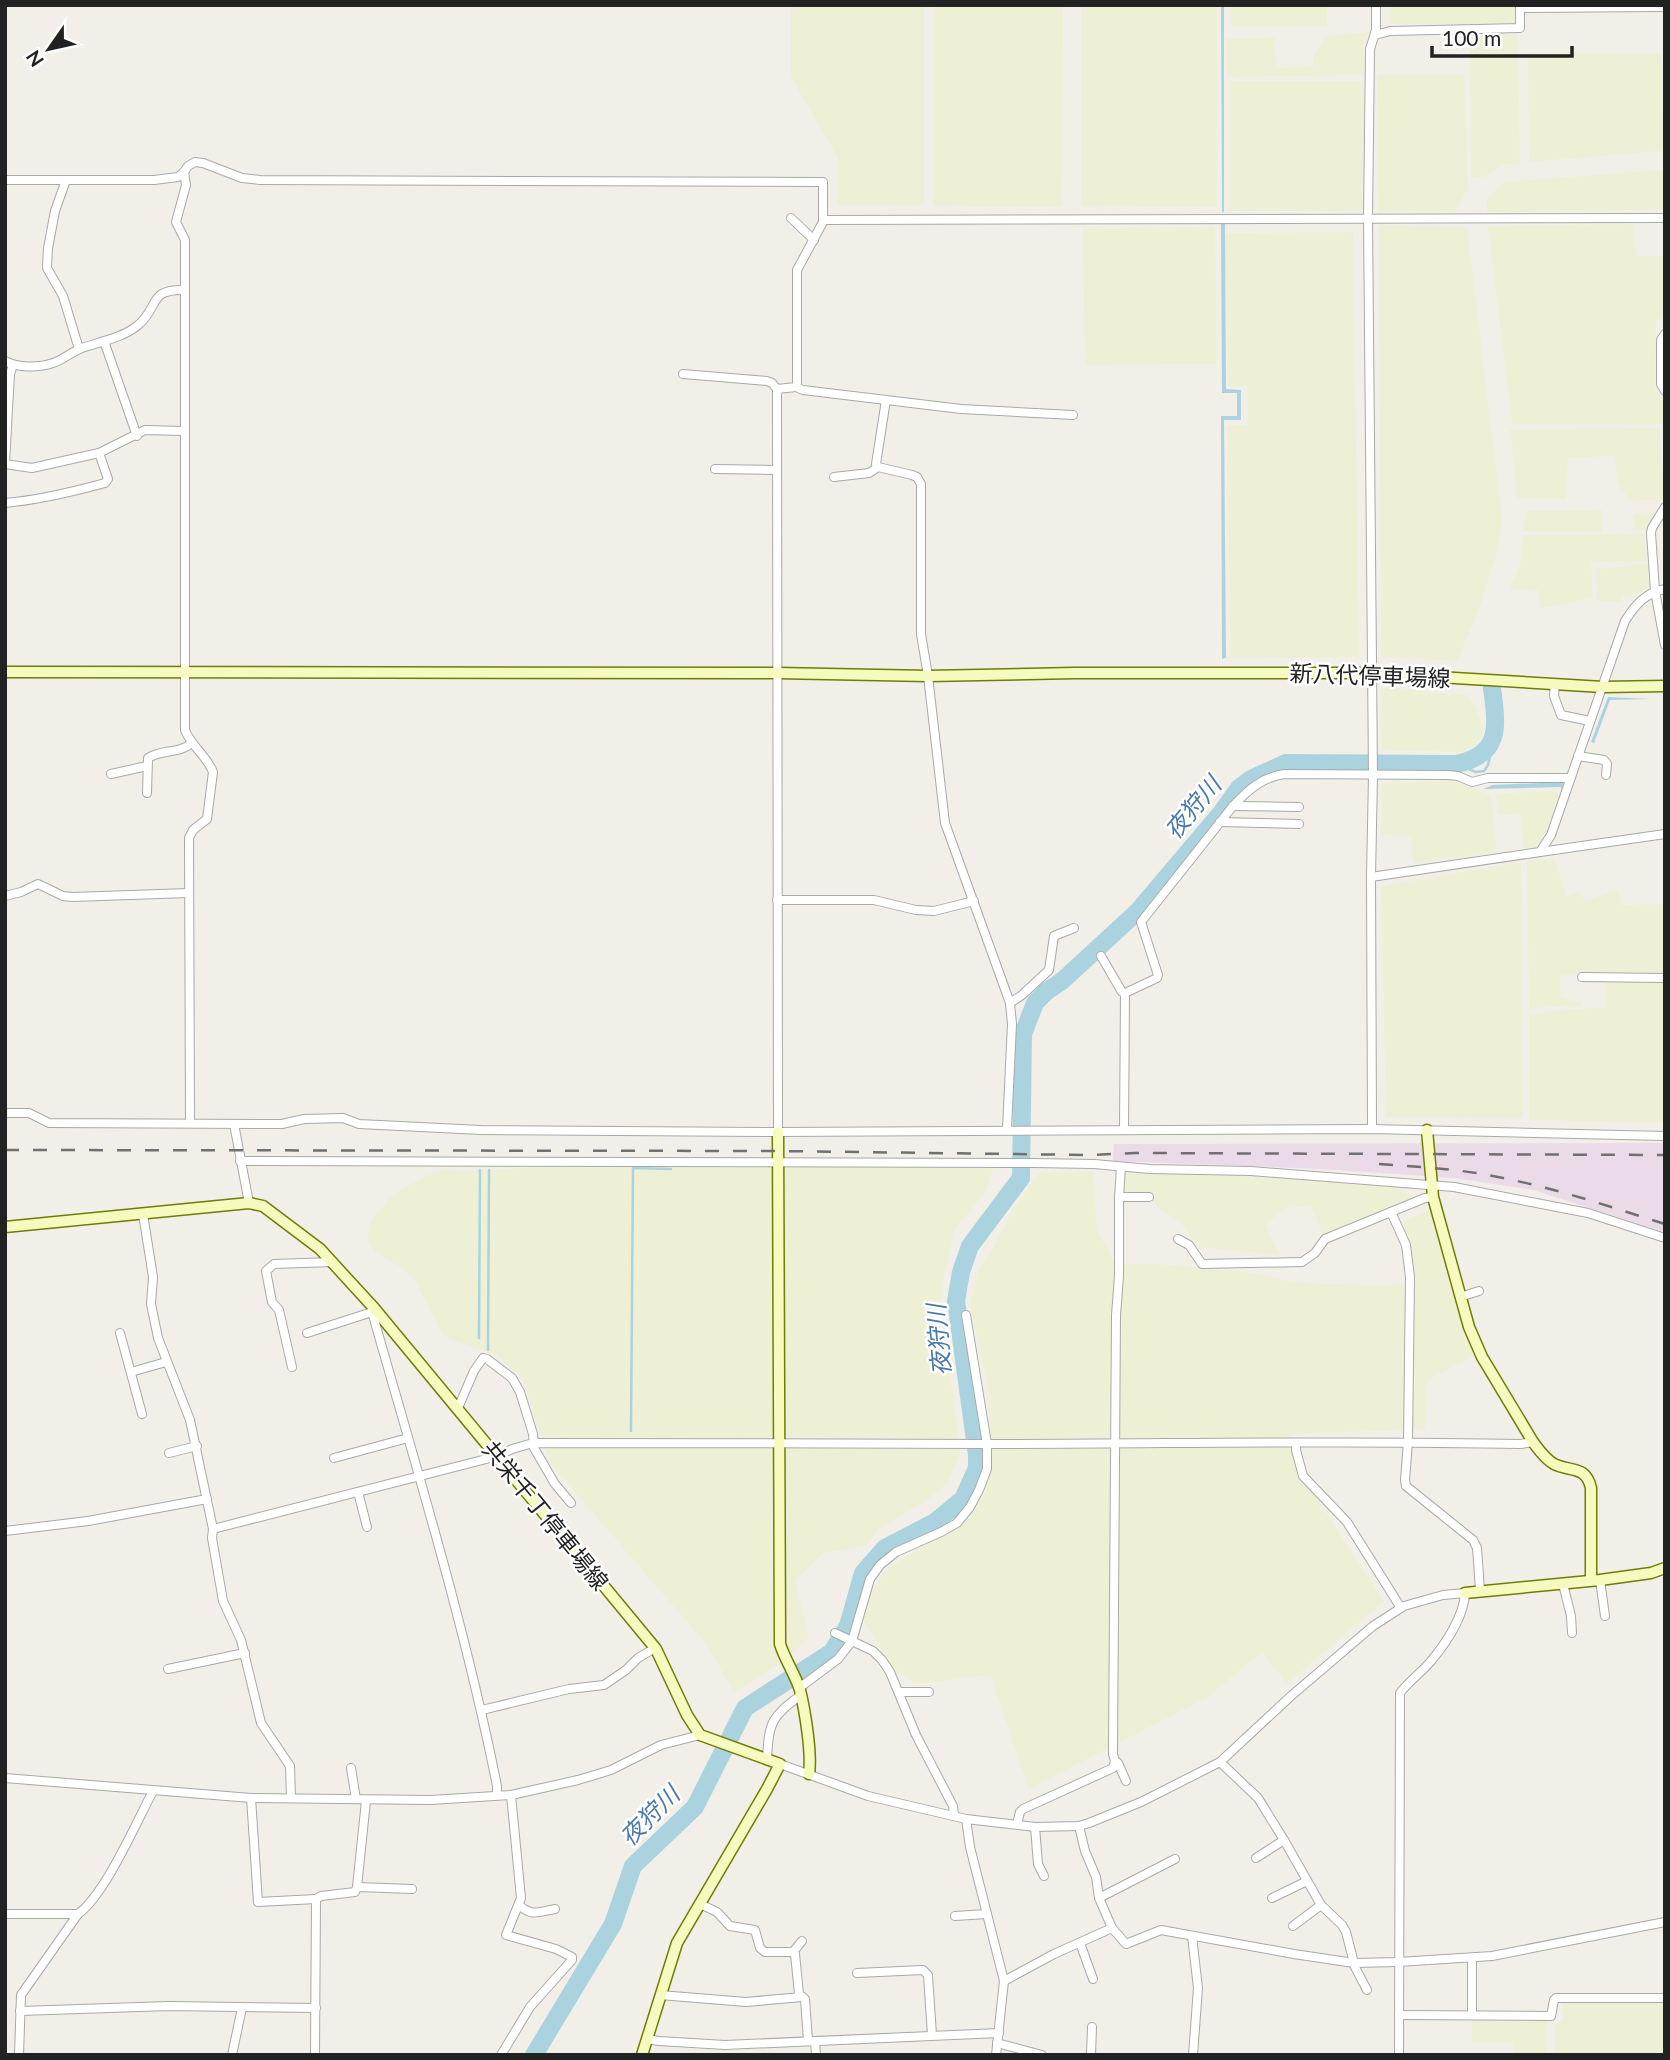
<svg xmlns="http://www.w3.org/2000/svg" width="1670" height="2060" viewBox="0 0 1670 2060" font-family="Lato,'Noto Sans JP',sans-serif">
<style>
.industrial{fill:#ebdbe8}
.farmland{fill:#eef0d5}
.water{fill:#aad3df}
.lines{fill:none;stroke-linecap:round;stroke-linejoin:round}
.stream{stroke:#aad3df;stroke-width:2.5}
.river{stroke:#aad3df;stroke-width:18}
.street-casing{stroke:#a9a9a9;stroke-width:10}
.secondary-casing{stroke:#707d05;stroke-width:13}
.street{stroke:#fff;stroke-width:8}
.secondary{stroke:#f7fabf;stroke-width:10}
.rail{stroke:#707070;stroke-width:2.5;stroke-dasharray:14 14;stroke-linecap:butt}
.labels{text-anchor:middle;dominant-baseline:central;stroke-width:5;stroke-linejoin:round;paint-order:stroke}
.street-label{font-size:23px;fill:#222;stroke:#fff}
.water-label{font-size:24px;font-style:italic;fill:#4a7aab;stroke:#fff}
</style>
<rect width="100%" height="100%" fill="#f2efe9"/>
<!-- industrial -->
<polygon class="industrial" points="1665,1143 1665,1232 1533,1190 1454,1178 1321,1169 1113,1161 1114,1144"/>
<!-- farmland -->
<g class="farmland">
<polygon points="791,5 924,5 924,205 838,205 838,158 791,77"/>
<polygon points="934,5 1063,5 1062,207 933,206"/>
<polygon points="1081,5 1217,5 1217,207 1081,206"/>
<polygon points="1230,5 1327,5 1327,26 1231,27"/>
<rect x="1390" y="5" width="125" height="19"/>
<polygon points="1369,32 1363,44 1364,75 1227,77 1226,39 1275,38 1276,68 1313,67 1313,55 1327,36"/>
<polygon points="1518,35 1520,163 1504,165 1484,177 1471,178 1470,36"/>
<polygon points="1528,53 1661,54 1663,151 1529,162"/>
<polygon points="1377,75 1464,75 1468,189 1454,212 1378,211"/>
<rect x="1229" y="81" width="135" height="130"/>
<polygon points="1665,170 1665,210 1487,212 1487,200 1490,195 1502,184 1515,181"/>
<polygon points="1633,224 1636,256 1665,256 1664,315 1656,321 1655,389 1663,398 1664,424 1512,424 1488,226"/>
<polygon points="1379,225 1467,227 1502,518 1498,551 1479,609 1457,661 1381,657"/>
<polygon points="1215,227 1217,364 1085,365 1083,228"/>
<polygon points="1353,232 1359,657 1230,658 1227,426 1248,425 1247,386 1228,386 1226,233"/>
<polygon points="1659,428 1664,499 1631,501 1618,485 1614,456 1568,458 1566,499 1517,498 1510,429"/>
<polygon points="1602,510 1602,531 1523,531 1527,511"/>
<polygon points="1656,511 1646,530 1634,530 1634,514"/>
<polygon points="1644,534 1647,561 1591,562 1593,598 1541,608 1538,590 1509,589 1520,566 1523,535"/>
<polygon points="1648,564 1649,588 1634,595 1621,596 1621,602 1597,601 1596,569"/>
<polygon points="1381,688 1468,695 1475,707 1483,727 1480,740 1463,752 1382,750"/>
<polygon points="1453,781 1491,795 1497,852 1413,863 1411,836 1381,835 1382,783"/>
<polygon points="1557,790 1559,803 1538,847 1523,848 1520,814 1498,815 1496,794"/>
<polygon points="1554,858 1567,897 1579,892 1585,901 1618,890 1621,905 1665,904 1665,974 1560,974 1561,998 1567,998 1567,1002 1581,1002 1581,1007 1548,1006 1529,1010 1527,862"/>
<polygon points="1521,862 1523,1118 1386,1117 1381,886"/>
<polygon points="1606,980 1665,981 1665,1123 1529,1120 1529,1016 1550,1011 1606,1007"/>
<polygon points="599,1164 994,1166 986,1191 955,1230 945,1270 938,1324 954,1398 960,1455 947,1483 926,1501 877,1530 866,1546 823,1553 795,1581 809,1638 772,1669 734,1692 706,1644 549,1462 523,1379 497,1355 453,1340 443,1335 415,1281 404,1269 375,1252 368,1243 368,1231 370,1222 387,1201 398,1191 426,1176 444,1170 472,1171"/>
<polygon points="1118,1170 1398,1184 1412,1200 1324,1238 1311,1206 1284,1208 1266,1225 1279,1255 1198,1247 1179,1221 1162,1211 1146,1194 1114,1193"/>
<polygon points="1093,1171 1097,1229 1115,1263 1158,1264 1252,1273 1293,1282 1324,1284 1383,1285 1412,1284 1404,1221 1430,1210 1474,1356 1427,1380 1425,1429 1290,1434 1298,1470 1384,1601 1287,1684 1262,1652 1208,1697 1029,1789 991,1675 916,1684 892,1668 863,1620 869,1597 885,1570 969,1517 984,1495 991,1458 988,1389 970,1303 979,1268 994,1246 1012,1211 1040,1172"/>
<polygon points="1563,2001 1665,2002 1665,2055 1555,2055 1555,2023 1563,2022"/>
<polygon points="1472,2021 1547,2021 1547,2055 1513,2055 1513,2043 1472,2043"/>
</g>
<!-- water -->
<g class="water">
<polygon points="1221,5 1224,5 1224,211 1222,213"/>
<polygon points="1221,223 1225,223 1226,389 1241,390 1241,420 1224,420 1226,658 1222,659 1221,416 1237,416 1237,393 1222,393"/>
<polygon points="1608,697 1650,699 1610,700 1594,743 1591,742"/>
<polygon points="1563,782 1562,795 1561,787 1483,789 1493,785"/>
</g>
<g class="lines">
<!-- stream -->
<g class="stream">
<polyline points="1456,764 1476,772 1484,771 1488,765 1493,742"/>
<polyline points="479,1338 480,1170"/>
<polyline points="488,1350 489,1170"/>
<polyline points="631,1431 633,1168 671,1169"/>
</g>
<!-- river -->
<path class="river" d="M 534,2055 L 613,1924 L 633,1866 L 695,1807 L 745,1708 L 832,1652 L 848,1626 L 863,1573 L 885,1548 L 935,1522 L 963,1499 L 977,1468 L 977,1455 L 956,1301 L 961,1272 L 970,1246 L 1021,1178 L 1023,1034 L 1035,1003 L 1047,991 L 1062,981 L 1138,911 L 1221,813 L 1239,788 L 1251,779 L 1286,763 L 1456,764 C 1502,755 1497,726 1492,688"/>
<!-- street casing -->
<g class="street-casing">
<g id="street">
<polyline points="1375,35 1390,31 1520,28 1520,8 1665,7"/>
<path d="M 184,172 L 186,185 L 176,222 L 185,240 L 185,730 C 191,746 207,756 213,772 L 207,819 L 193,830 L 189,838 L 190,1122"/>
<polyline points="5,180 154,180 178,177 184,172 188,166 195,162 203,163 242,178 260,180 823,182 823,222 797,270 797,383 796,387 777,389 778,1132"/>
<polyline points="66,180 55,211 48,248 47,268 63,296 79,349"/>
<polyline points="791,218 814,240"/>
<polyline points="823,220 1665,218"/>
<polyline points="1665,334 1661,340 1661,384 1665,391"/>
<polyline points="104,341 137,436"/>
<path d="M 5,361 C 18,368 38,368 53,363 C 63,360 71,352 82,348 C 99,342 122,338 137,326 C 160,308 147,289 184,290"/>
<polyline points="683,374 767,381 772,383 777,389"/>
<polyline points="796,387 803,390 961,409 1073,415"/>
<polyline points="886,400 876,464 878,467 912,475 917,477 921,484 921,634 928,676 945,823 1010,1003 1012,1024 1007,1129"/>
<polyline points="5,463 10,374 13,365"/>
<polyline points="5,464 32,468 99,453 145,430 184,431"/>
<polyline points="715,469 776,470"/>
<polyline points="834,477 869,473 878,467"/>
<path d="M 5,503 C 40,500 72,492 105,483 L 108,479 L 99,453"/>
<polyline points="1665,507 1652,528 1651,533 1655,591 1665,645"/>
<polyline points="1555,684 1554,696 1561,715 1590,721"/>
<polyline points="1578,756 1604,760 1607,764 1606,775"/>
<polyline points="111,774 147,766"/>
<path d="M 147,793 L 148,758 C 162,749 179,754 192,743"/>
<polyline points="1233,806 1299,807"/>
<polyline points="1220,822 1299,824"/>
<polyline points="1540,852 1665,834"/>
<path d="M 1371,877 L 1540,852 L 1551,835 L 1625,621 C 1635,605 1645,593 1665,589"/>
<polyline points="5,896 21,892 38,884 63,896 72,897 189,893"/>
<polyline points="777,900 874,900 916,910 934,911 974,901"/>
<polyline points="1101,956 1122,992 1125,993"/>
<polyline points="1582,977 1665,978"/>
<polyline points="1010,1003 1022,995 1049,970 1054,936 1074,928"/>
<polyline points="5,1113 29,1113 49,1123 282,1124 304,1119 343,1118 359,1124 481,1130 778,1132 1372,1129 1665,1136"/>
<polyline points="234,1124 249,1203"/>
<polyline points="1372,1129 1371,877 1373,775 1368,219 1370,49 1376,30 1376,5"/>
<path d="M 1124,1130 L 1125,993 L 1157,978 L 1158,975 L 1141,922 L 1233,806 C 1248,790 1262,777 1285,774 L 1448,775 L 1458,776 L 1472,782 L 1488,778 L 1570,778"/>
<polyline points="240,1161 1033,1163 1094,1164 1150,1169 1251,1171 1454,1187 1588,1213 1665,1238"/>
<polyline points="1119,1197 1149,1197"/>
<polyline points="1391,1212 1406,1245 1410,1277 1408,1442 1405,1480 1406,1486 1473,1540 1477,1548 1480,1590"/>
<polyline points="143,1214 153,1277 151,1304 158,1338 190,1420 213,1529 212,1538 223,1601 241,1640 261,1723 290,1766 291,1798"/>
<polyline points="1178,1239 1189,1245 1202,1264 1302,1262 1315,1253 1325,1239 1425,1198 1433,1197"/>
<polyline points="1460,1297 1479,1291"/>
<path d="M 374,1308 L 372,1312 C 417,1470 465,1626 497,1786 L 497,1795"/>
<polyline points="120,1333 142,1414"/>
<polyline points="307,1333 372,1312"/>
<polyline points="292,1367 279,1310 272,1302 266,1271 274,1264 333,1262"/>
<polyline points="131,1372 166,1362"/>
<polyline points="458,1408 474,1371 483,1358 487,1359 512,1378 520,1392 533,1434 534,1448 555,1484 571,1503"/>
<polyline points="1296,1443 1296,1450 1303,1476 1347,1522 1401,1608"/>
<polyline points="169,1453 197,1446"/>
<polyline points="334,1458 408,1438"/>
<polyline points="358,1492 367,1527"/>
<path d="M 213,1529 L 498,1456 L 512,1449 L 533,1443 C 684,1442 836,1444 987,1444 C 1165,1444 1343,1440 1521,1444 L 1533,1442"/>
<polyline points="5,1531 88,1521 207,1499"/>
<polyline points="1600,1580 1605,1616"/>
<polyline points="1563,1584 1571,1616 1572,1633"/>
<polyline points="835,1633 873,1651 882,1660 890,1672 916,1735 953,1806 954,1816"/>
<polyline points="168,1669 245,1653"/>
<polyline points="799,1688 838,1659 852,1641 870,1579 880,1565 896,1552 941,1532 957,1523 970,1507 979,1490 987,1469 987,1444 966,1315"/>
<polyline points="899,1692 929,1692"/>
<polyline points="482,1710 569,1689 604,1685 626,1670 638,1658 655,1648"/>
<path d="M 767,1759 C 769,1722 771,1717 801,1695"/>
<polyline points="1115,1761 1118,1763 1126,1781"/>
<polyline points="1220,1762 1258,1798 1284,1840 1321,1905 1342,1925 1346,1932 1355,1967 1367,1990"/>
<path d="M 780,1764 L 868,1796 L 966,1819 L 1035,1827 L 1079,1826 L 1089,1823 L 1141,1802 L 1220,1762 L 1291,1696 L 1373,1626 L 1404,1606 L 1443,1595 L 1465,1593 C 1464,1616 1446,1643 1431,1661 C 1422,1672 1409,1681 1400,1693 L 1399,2055"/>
<polyline points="351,1768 356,1799"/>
<polyline points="5,1778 251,1798 431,1800 511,1795 578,1780 611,1770 661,1745 700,1735"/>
<polyline points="251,1798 258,1902 316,1899"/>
<polyline points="966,1819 970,1847 1004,1981 996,2055"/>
<polyline points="1017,1824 1020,1812 1023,1809 1113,1768 1115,1761 1113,1754 1116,1315 1119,1276 1119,1197 1121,1167"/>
<polyline points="1079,1826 1085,1851 1096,1877 1099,1898 1112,1928"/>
<polyline points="1035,1827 1038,1864 1044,1876"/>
<polyline points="1256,1858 1284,1840"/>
<polyline points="357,1887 412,1889"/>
<polyline points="1099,1898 1175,1859"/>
<polyline points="1272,1898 1307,1881"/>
<polyline points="700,1904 717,1912 730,1926 755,1930 760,1948 765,1952 793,1952 795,1954 799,1994 805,1999 808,2041"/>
<path d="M 519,1905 C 532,1917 539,1912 555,1909"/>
<path d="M 5,1914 L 78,1914 C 105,1895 136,1823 153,1791"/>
<polyline points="955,1916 987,1914"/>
<polyline points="1293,1926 1321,1905"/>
<polyline points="1192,1936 1198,1988 1193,2055"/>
<polyline points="1080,1943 1093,1979"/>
<polyline points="793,1952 802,1941"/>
<polyline points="857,1973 923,1970 928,1975 932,2035"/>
<polyline points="1004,1981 1054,1954 1112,1928 1126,1944 1161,1930 1294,1954 1354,1963 1398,1962 1492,1956 1665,1922"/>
<polyline points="660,1995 746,2002 802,1997"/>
<polyline points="20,2011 169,2006 316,2008"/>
<polyline points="1399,2015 1551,2016 1554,2000 1556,1998 1665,1998"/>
<polyline points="1472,2015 1472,1958"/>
<polyline points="647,2039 659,2041 725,2045 999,2033"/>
<polyline points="815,2041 816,2055"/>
<polyline points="997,2043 1042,2055"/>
<polyline points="19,2055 21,1995 78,1914"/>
<polyline points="232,2055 242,2008"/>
<polyline points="315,2055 316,1899 321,1896 355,1892 357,1887 366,1801"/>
<polyline points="501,2055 530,2007 572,1960 572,1957 556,1949 506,1935 521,1898 511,1795"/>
<polyline points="1091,2055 1092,2027"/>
</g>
</g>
<!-- secondary casing -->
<g class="secondary-casing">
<g id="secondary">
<polyline points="5,672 777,673 928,676 1074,673 1371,673 1603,687 1665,686"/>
<path d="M 1427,1130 L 1433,1197 L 1469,1327 L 1482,1357 L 1533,1442 C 1539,1450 1545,1459 1554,1464 C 1570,1472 1586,1465 1591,1488 L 1591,1580"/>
<path d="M 778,1132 L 780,1644 C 785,1660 795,1674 800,1690 C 805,1711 812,1753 809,1774"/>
<polyline points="5,1227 249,1203 263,1206 320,1249 374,1308 656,1649 687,1715 700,1735 780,1764 767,1789 677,1943 642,2055"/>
<polyline points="1465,1593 1600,1580 1651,1573 1665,1568"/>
</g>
</g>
<!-- street -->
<use href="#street" class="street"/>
<!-- secondary -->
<use href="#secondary" class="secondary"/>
<!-- rail -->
<g class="rail">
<polyline points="5,1150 777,1151 1089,1155 1135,1153 1665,1155"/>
<path d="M 1379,1164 C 1421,1167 1462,1169 1503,1178 C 1558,1189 1611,1207 1665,1224"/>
</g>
</g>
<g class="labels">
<!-- street labels -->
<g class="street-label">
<text transform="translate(1370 675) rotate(2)">新八代停車場線</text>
<text transform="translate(546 1515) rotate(51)">共栄千丁停車場線</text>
</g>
<!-- water labels -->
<g class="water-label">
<text transform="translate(1192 807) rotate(-50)">夜狩川</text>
<text transform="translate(938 1340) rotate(-95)">夜狩川</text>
<text transform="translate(649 1815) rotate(-45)">夜狩川</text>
</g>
</g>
<!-- border -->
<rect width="1670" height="2060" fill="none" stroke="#222222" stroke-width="14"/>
<!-- north arrow -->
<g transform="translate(49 49) rotate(236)" stroke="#ffffff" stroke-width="5" paint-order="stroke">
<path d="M0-5L12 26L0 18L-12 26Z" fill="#222222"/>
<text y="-10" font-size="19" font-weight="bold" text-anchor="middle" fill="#222222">N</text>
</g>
<!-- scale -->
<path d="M1432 46v10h140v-10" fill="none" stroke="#222222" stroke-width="3.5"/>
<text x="1442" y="46" font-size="21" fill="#222222" stroke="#ffffff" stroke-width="5" paint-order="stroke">100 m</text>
</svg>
